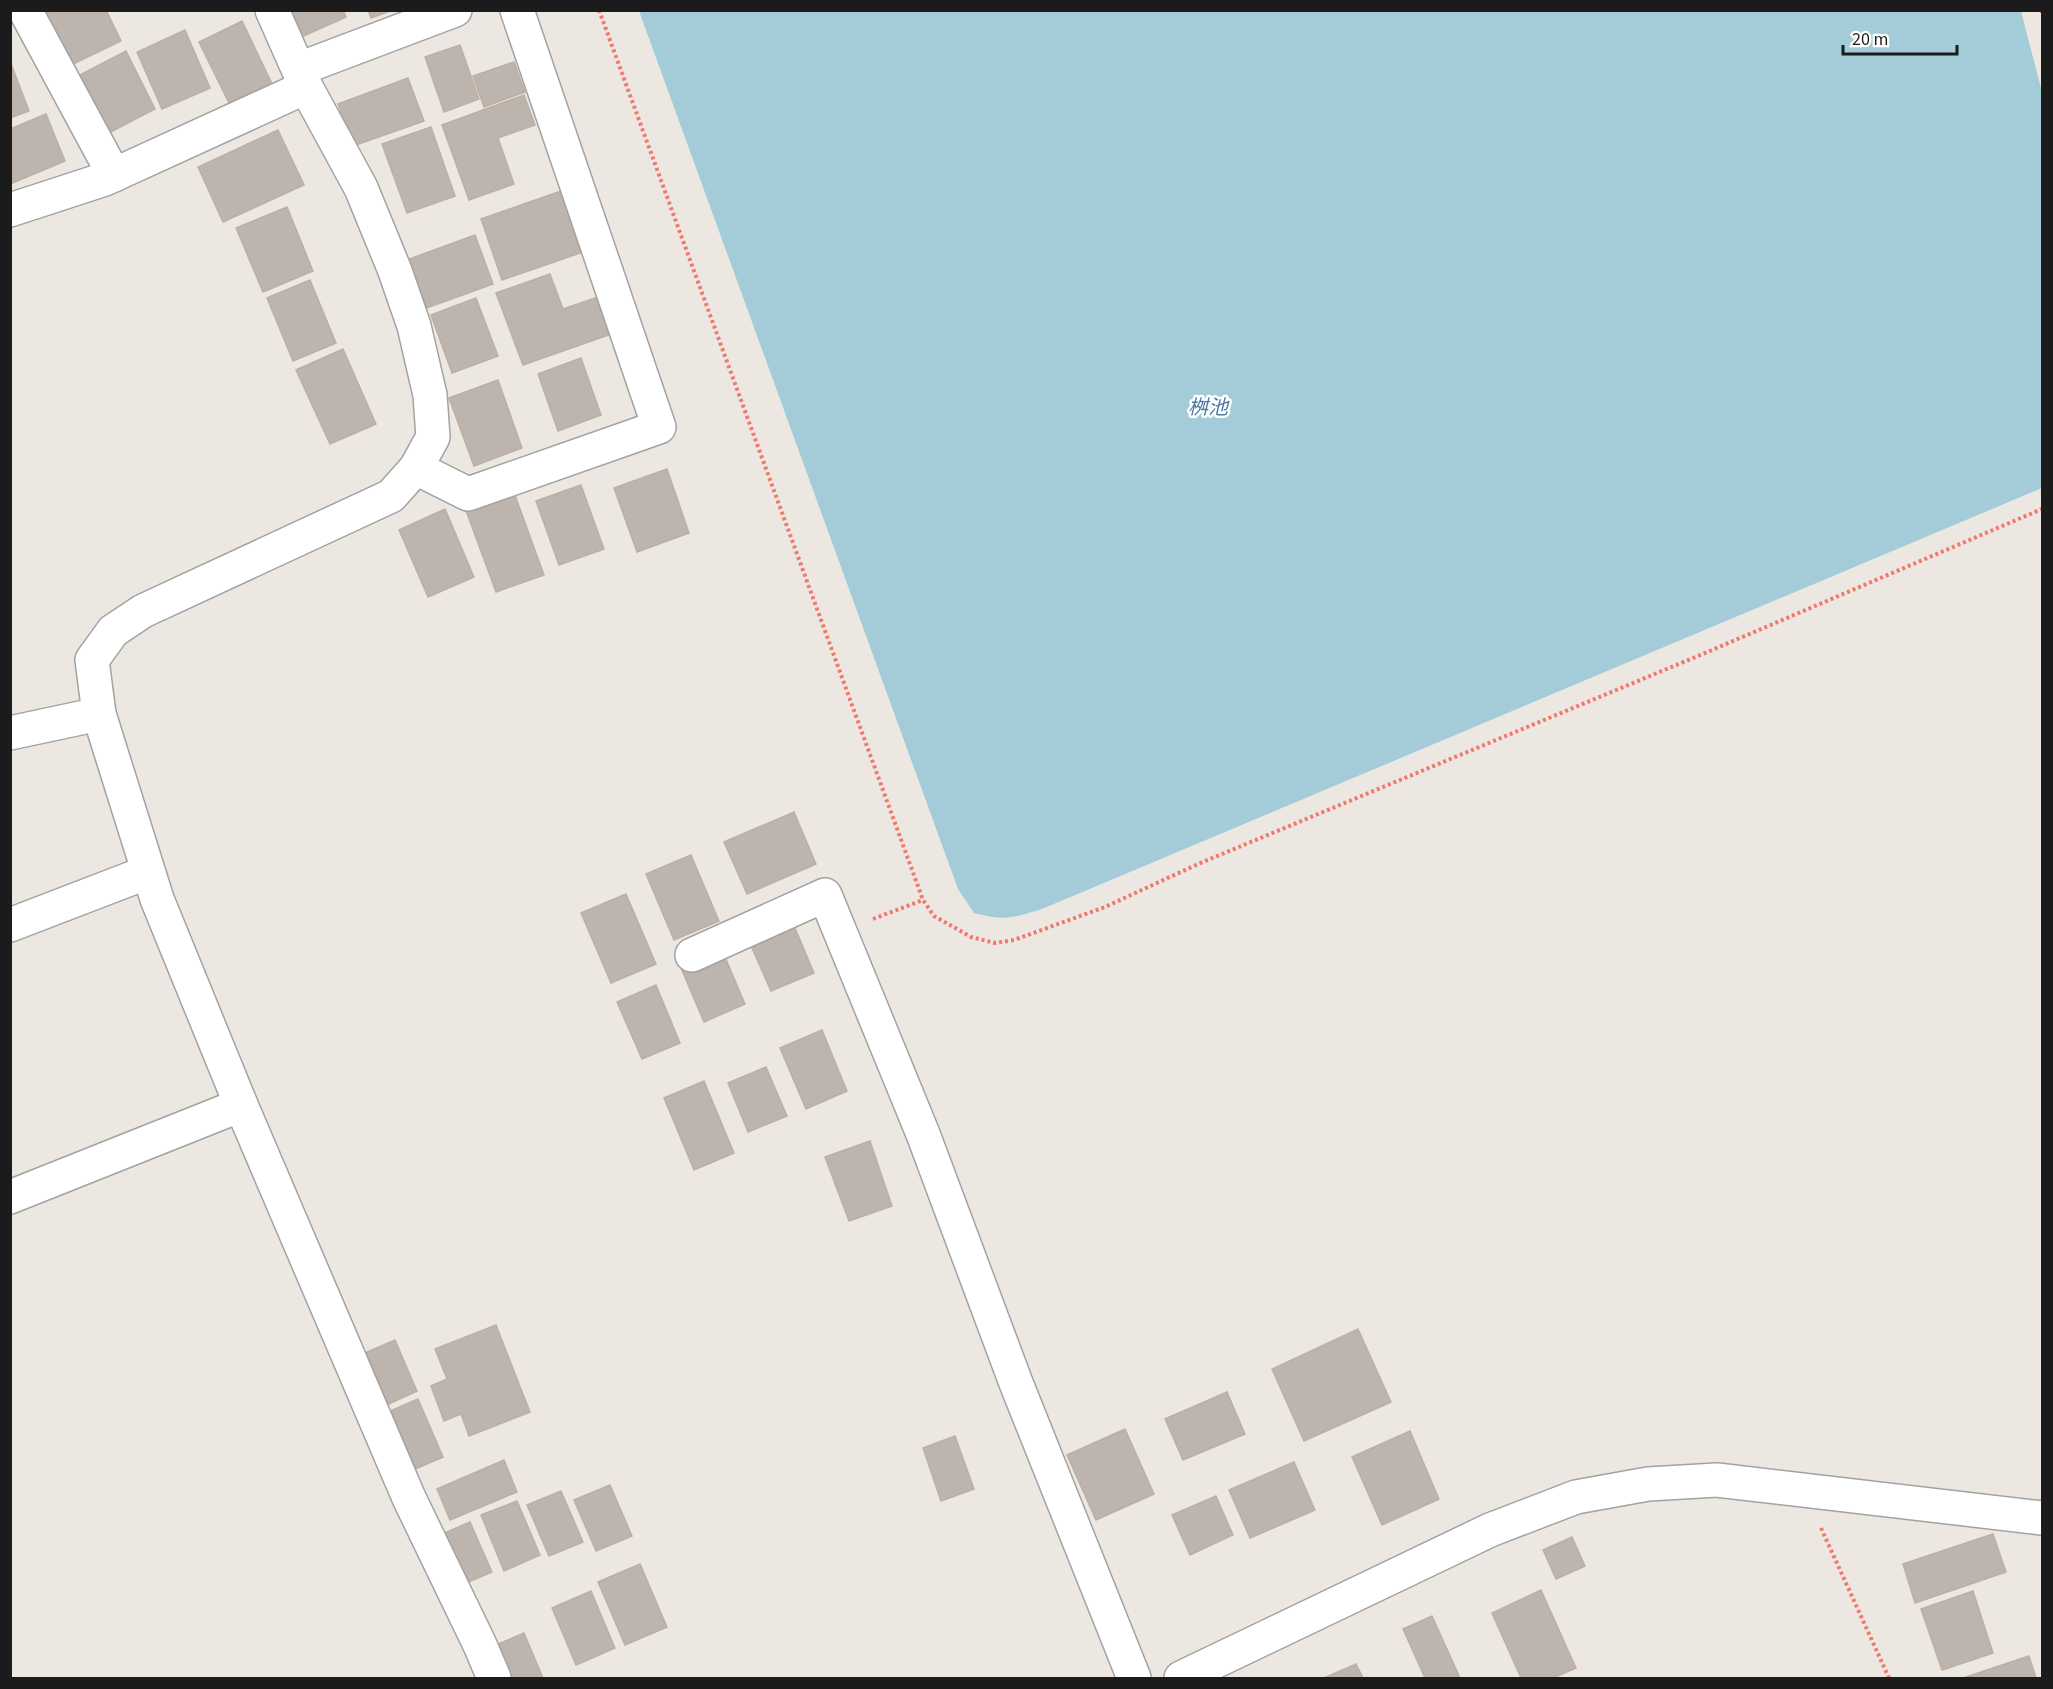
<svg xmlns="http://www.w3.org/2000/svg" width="2053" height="1689" viewBox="0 0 2053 1689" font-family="'Source Sans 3','Noto Sans JP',sans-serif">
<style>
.water{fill:#a3ccd8}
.building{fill:#bcb4ad;stroke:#bdafa4;stroke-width:1.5}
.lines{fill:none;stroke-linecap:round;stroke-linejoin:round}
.minor-casing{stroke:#a2a2a2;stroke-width:36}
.path{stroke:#f2786c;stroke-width:4;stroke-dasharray:3 3;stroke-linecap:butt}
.minor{stroke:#fff;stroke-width:33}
.labels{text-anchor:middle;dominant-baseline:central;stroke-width:5;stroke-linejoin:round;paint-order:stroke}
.water-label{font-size:20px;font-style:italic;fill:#4d7aa4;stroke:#fff}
</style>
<rect width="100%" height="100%" fill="#ece8e1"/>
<!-- water -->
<path class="water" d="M 639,11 L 2021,11 L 2042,92 L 2042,488 L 1042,909 C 1013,918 1003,921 974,913 L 958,889 Z"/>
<!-- building -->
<g class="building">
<polygon points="41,10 106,10 121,41 69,66"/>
<polygon points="286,10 343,10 346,17 299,38"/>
<polygon points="368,10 393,10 371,18"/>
<polygon points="242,21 273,86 231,107 199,42"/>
<polygon points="185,30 210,88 162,109 137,52"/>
<polygon points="460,45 479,99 444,112 425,57"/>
<polygon points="126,51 155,109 105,135 76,77"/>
<polygon points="10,61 29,111 10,118"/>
<polygon points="514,62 525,92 484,107 473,76"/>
<polygon points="408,78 424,121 353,146 338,104"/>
<polygon points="524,95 535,125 498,138 514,184 469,200 442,125"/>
<polygon points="46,114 65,161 10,184 10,129"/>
<polygon points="431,127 455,196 407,213 382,144"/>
<polygon points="278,130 304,185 223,222 198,167"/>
<polygon points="564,190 586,251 502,280 481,219"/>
<polygon points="287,207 313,271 263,292 236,228"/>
<polygon points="475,235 493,284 418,311 401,262"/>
<polygon points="550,274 563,309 604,295 617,332 523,365 496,293"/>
<polygon points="310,280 336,343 293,361 267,298"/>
<polygon points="476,298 498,356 452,373 431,315"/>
<polygon points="343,349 376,424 330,444 296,370"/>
<polygon points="581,358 601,415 558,431 538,374"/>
<polygon points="498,380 522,448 474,466 449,398"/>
<polygon points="667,469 689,533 637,552 614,488"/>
<polygon points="581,485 604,549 559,565 536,501"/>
<polygon points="512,487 544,575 496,592 464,505"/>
<polygon points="445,509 474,577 428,597 399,530"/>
<polygon points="794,812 816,864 747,894 724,842"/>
<polygon points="691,855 719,921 674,940 646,874"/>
<polygon points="626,894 656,964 611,983 581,913"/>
<polygon points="792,921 814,973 771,991 748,939"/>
<polygon points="722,950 745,1004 704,1022 681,968"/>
<polygon points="656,985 680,1043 642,1059 617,1002"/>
<polygon points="822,1030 847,1091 806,1109 780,1048"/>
<polygon points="766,1067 787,1116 748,1132 728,1083"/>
<polygon points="704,1081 734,1153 694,1170 664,1098"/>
<polygon points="870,1141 892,1206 849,1221 825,1157"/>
<polygon points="496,1325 530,1412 469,1436 461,1414 444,1421 431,1386 447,1379 435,1349"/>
<polygon points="1358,1329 1391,1402 1304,1441 1272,1369"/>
<polygon points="395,1340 417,1391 380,1408 358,1356"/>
<polygon points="1227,1392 1245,1434 1183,1460 1165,1419"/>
<polygon points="418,1399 443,1457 406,1473 381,1415"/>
<polygon points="1125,1429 1154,1494 1096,1520 1067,1455"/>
<polygon points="1410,1431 1439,1499 1382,1525 1352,1457"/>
<polygon points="955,1436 974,1489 941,1501 923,1448"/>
<polygon points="504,1460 517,1492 450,1520 437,1489"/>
<polygon points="1294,1462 1315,1510 1250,1538 1229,1490"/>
<polygon points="610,1485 632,1536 596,1551 574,1500"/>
<polygon points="561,1491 583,1542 549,1556 527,1505"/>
<polygon points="1216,1496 1233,1535 1190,1555 1172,1515"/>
<polygon points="517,1501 540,1555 504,1571 481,1515"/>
<polygon points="470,1522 492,1572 461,1585 440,1535"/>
<polygon points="1993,1534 2006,1572 1915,1603 1903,1564"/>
<polygon points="1572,1537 1585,1566 1556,1579 1543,1550"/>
<polygon points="640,1564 667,1627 625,1645 598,1582"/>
<polygon points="1541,1590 1576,1668 1553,1678 1521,1678 1492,1613"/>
<polygon points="591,1591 615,1648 576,1665 552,1608"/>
<polygon points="1973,1591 1993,1653 1942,1670 1921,1609"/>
<polygon points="1432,1616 1460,1678 1425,1678 1403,1629"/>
<polygon points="524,1633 543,1678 500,1678 487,1649"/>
<polygon points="2029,1656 2036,1678 1963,1678"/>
<polygon points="1356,1664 1363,1678 1324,1678"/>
</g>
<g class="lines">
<!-- minor casing -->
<g class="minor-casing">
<g id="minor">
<polyline points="25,10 114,175"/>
<polyline points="272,10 306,87 361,188 395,271 414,326 430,395 433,437 416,468 391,496 143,611 113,631 92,660 99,714 157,899 241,1105 409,1498 480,1645 494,1678"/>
<polyline points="299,69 455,10"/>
<polyline points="10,210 105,179 306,87"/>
<polyline points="416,468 468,494 659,427 517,10"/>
<polyline points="10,733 99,714"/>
<polyline points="10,925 148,872"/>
<polyline points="692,955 825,895 923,1134 1016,1383 1134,1678"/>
<polyline points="10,1197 241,1105"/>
<polyline points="1181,1678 1490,1530 1576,1497 1648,1484 1717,1480 2042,1518"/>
</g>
</g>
<!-- path -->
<g class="path">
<polyline points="599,10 923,900 934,916 971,937 995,943 1014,940 1105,907 1198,864 1698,656 2042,509"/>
<polyline points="2042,10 2042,14"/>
<polyline points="873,919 923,900"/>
<polyline points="1821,1528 1889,1678"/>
</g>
<!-- minor -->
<use href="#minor" class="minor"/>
</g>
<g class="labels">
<!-- water labels -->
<g class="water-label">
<text x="1208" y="408">桝池</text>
</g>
</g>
<!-- border -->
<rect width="2053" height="1689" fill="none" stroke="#1b1b1b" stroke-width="24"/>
<!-- scale -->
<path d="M1843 45v9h114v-9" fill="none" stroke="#1b1b1b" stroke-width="3"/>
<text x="1852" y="45" font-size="18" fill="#1b1b1b" stroke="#ffffff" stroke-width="4.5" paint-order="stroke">20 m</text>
</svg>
